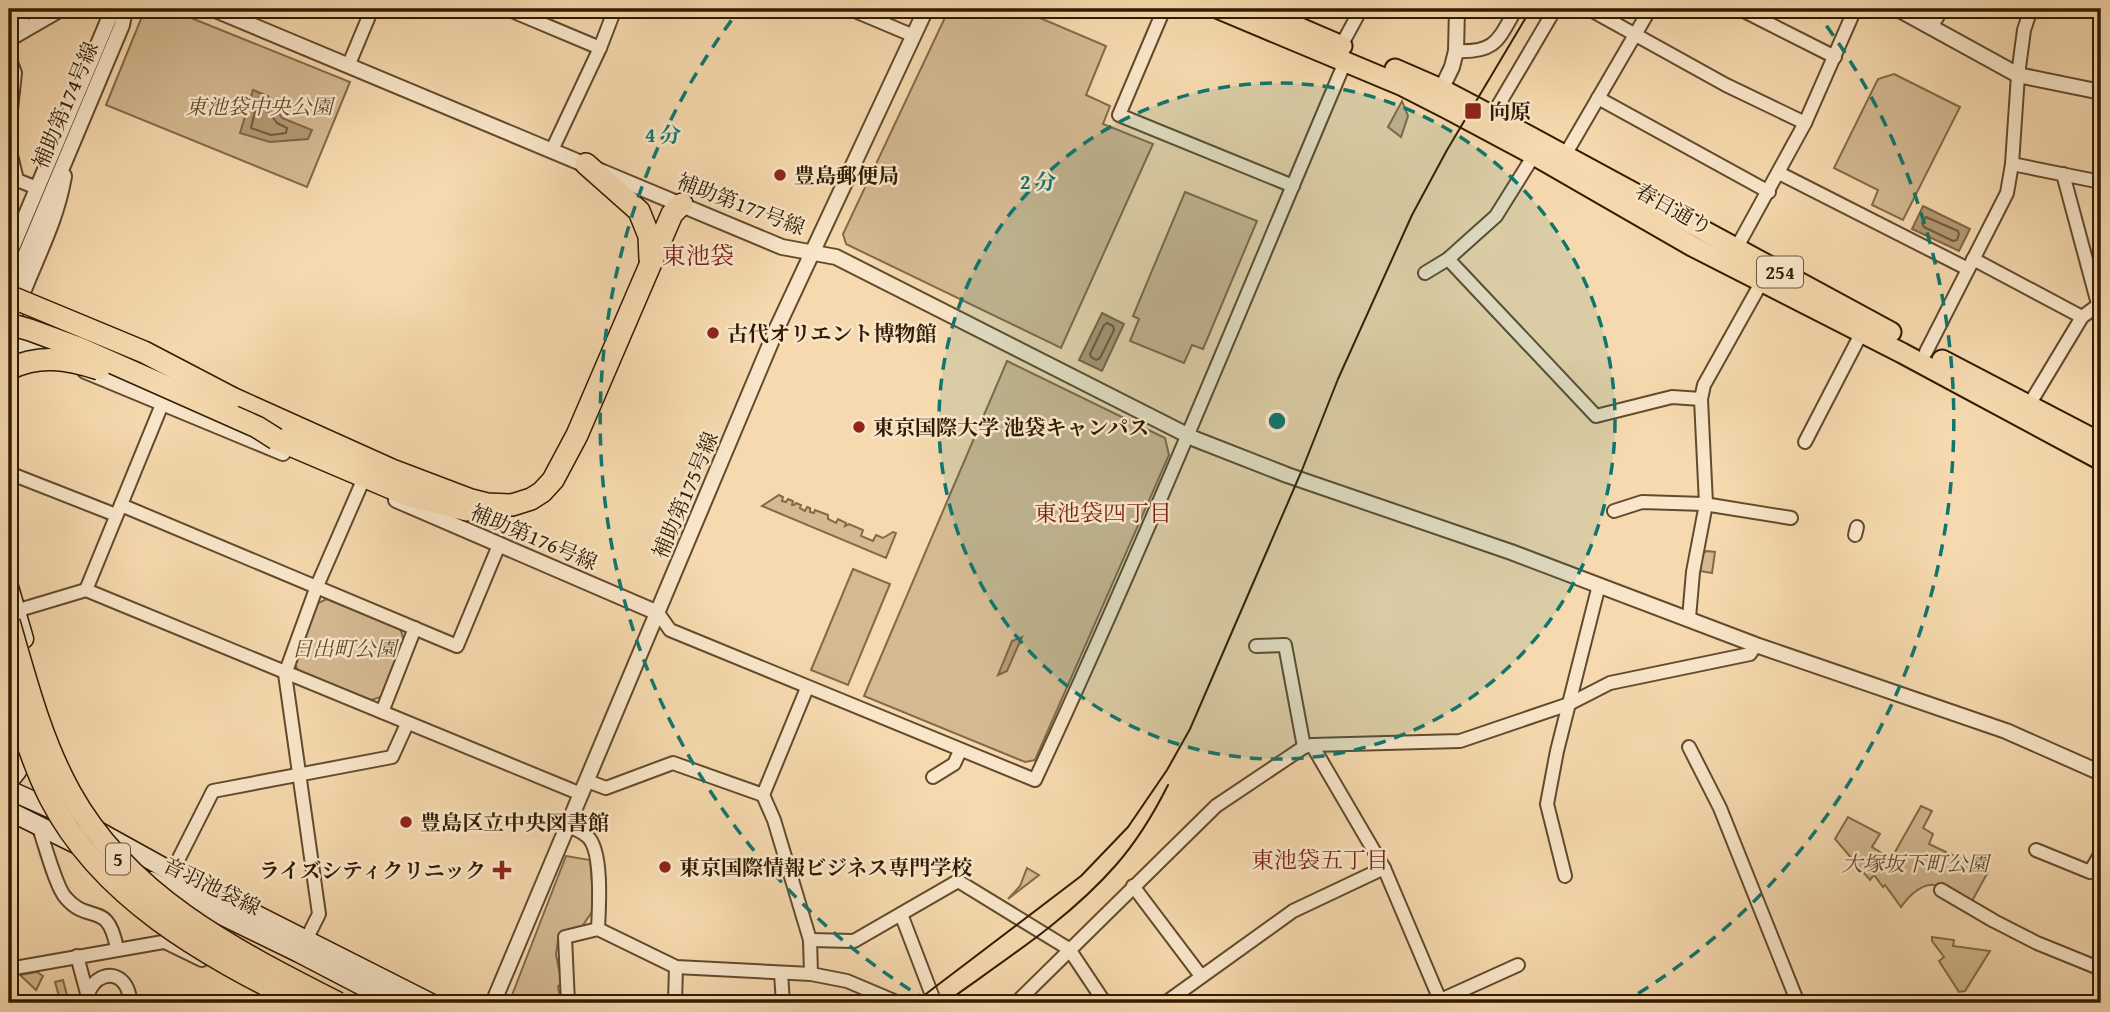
<svg xmlns="http://www.w3.org/2000/svg" width="2110" height="1012" viewBox="0 0 2110 1012" font-family="'Gentium Book Plus','Noto Serif JP',serif">
<style>
.green{fill:#d4b991;stroke:#826a49;stroke-width:2}
.water{fill:#b39873;stroke:#7f6645;stroke-width:2}
.lines{fill:none;stroke-linecap:round;stroke-linejoin:round}
.shore{stroke:#725a3a;stroke-width:2}
.pedestrian-casing{stroke:#624a2c;stroke-width:12}
.minor-casing{stroke:#624a2c;stroke-width:16}
.tertiary-casing{stroke:#624a2c;stroke-width:18}
.secondary-casing{stroke:#301b01;stroke-width:21}
.trunk-casing{stroke:#301b01;stroke-width:23}
.motorway-casing{stroke:#301b01;stroke-width:24}
.pedestrian{stroke:#f9e6ca;stroke-width:9}
.minor{stroke:#f9e6ca;stroke-width:12}
.tertiary{stroke:#f9e6ca;stroke-width:14}
.secondary{stroke:#f9e6ca;stroke-width:18}
.trunk{stroke:#f6d9ae;stroke-width:19}
.motorway{stroke:#f6d9ae;stroke-width:21}
.tram{stroke:#301b01;stroke-width:2}
.motorway-bridge-casing{stroke:#301b01;stroke-width:24;stroke-linecap:butt}
.motorway-bridge{stroke:#f6d9ae;stroke-width:21}
.ring{fill:none;stroke:#0f766e;stroke-width:3.5;stroke-dasharray:12 9}
.poi-dot{fill:#8f2418;stroke:#f9e6ca;stroke-width:2.5}
.labels{text-anchor:middle;dominant-baseline:central;stroke-width:5;stroke-linejoin:round;paint-order:stroke}
.shield{fill:#f9e6ca;stroke:#6c583d;stroke-width:2}
.shield-label{font-size:19px;font-weight:bold;fill:#301b01}
.street-label{font-size:21px;fill:#301b01;stroke:#f9e6ca}
.park-label{font-size:21px;font-style:italic;fill:#614a2c;stroke:#f9e6ca}
.poi-label{font-size:21px;font-weight:bold;fill:#301b01;stroke:#f9e6ca;text-anchor:start}
.neighbourhood-label{font-size:23px;fill:#7a1f14;stroke:#f9e6ca}
.quarter-label{font-size:24px;fill:#7a1f14;stroke:#f9e6ca}
.centre{fill:#0f766e;stroke:#f9e6ca;stroke-width:3.5}
.ring-label{font-size:21px;text-anchor:middle;font-weight:bold;fill:#0f766e;stroke:#f9e6ca;stroke-width:5;stroke-linejoin:round;paint-order:stroke}
</style>
<rect width="100%" height="100%" fill="#f6d9ae"/>
<filter id="stains"><feTurbulence type="fractalNoise" baseFrequency=".00286" numOctaves="4"/><feColorMatrix values="0 0 0 0 .2 0 0 0 0 .09 0 0 0 0 .02 0 0 0 .5 -.17"/></filter>
<radialGradient id="worn" r=".72"><stop offset=".6" stop-color="#630" stop-opacity="0"/><stop offset="1" stop-color="#630" stop-opacity=".3"/></radialGradient>
<!-- green -->
<g class="green">
<polygon points="145,9 169,9 350,82 307,187 106,105"/>
<polygon points="949,9 1019,9 1106,46 1086,95 1110,106 1103,124 1153,144 1061,348 846,244 843,234"/>
<polygon points="1894,74 1960,107 1903,220 1872,205 1878,190 1834,168 1878,79"/>
<polygon points="1402,101 1408,116 1401,137 1388,127"/>
<polygon points="1185,192 1257,221 1203,349 1192,345 1184,363 1130,341 1139,319 1133,316"/>
<polygon points="1007,361 1165,438 1169,455 1035,760 1025,762 864,696"/>
<polygon points="779,495 783,497 782,501 786,502 788,499 793,501 792,505 794,505 796,503 801,505 800,508 805,511 807,507 810,508 810,512 814,513 815,510 828,515 828,519 836,523 838,519 846,523 845,526 849,524 863,530 861,536 873,541 876,535 883,538 893,532 896,533 886,558 762,506"/>
<polygon points="1706,551 1715,552 1712,573 1700,571 1701,556"/>
<polygon points="853,569 890,584 848,685 811,670"/>
<polygon points="327,599 400,629 404,639 381,697 371,700 298,671 294,662 318,603"/>
<path d="M 1921,806 L 1932,811 L 1923,828 L 1933,834 L 1929,844 L 1988,872 L 1972,901 C 1941,883 1925,874 1901,907 L 1885,885 L 1883,887 L 1874,875 L 1870,880 L 1835,839 L 1848,817 L 1880,834 L 1872,847 L 1891,859 Z"/>
<polygon points="566,856 590,860 594,909 581,928 559,933 556,955 562,984 558,986 561,1003 509,1003"/>
<polygon points="1027,868 1039,875 1008,899 1020,886"/>
<polygon points="1932,937 1954,940 1953,946 1990,951 1965,991 1959,992 1939,961 1944,957 1932,941"/>
<polygon points="37,972 43,976 36,990 20,975"/>
<polygon points="63,980 69,1003 61,1003 55,982"/>
</g>
<!-- water -->
<g class="water">
<polygon points="253,90 268,96 282,118 312,130 308,139 270,142 240,133"/>
<polygon points="1923,206 1970,229 1959,251 1912,229"/>
<polygon points="1102,313 1124,324 1102,371 1079,360"/>
<polygon points="1022,637 1007,671 998,675 1012,641"/>
</g>
<g class="lines">
<!-- shore -->
<g class="shore">
<polygon points="261,101 277,123 287,128 286,133 271,135 251,128 257,103"/>
<polygon points="1926,217 1958,231 1959,234 1957,240 1953,241 1924,227 1922,223"/>
<polygon points="1107,323 1113,326 1114,330 1100,358 1096,360 1091,357 1090,354 1104,325"/>
</g>
<!-- pedestrian casing -->
<g class="pedestrian-casing">
<polyline id="pedestrian" points="9,750 15,752 9,764"/>
</g>
<!-- minor casing -->
<g class="minor-casing">
<g id="minor">
<polyline points="507,9 600,48"/>
<polyline points="850,9 914,36"/>
<polyline points="1164,9 1119,115 1293,186"/>
<polyline points="1589,9 1726,85 1805,123"/>
<polyline points="1740,9 1835,57"/>
<polyline points="1289,23 1296,9"/>
<polyline points="1931,27 1942,9"/>
<polyline points="21,31 23,9"/>
<polyline points="1341,46 1361,9"/>
<path d="M 1456,51 C 1496,53 1498,40 1516,9"/>
<polyline points="9,57 15,73 9,128"/>
<polyline points="349,64 372,9"/>
<polyline points="1598,98 1769,192"/>
<polyline points="1492,116 1555,9"/>
<polyline points="9,147 17,180 37,188"/>
<polyline points="552,150 600,48 615,9"/>
<polyline points="1565,155 1650,9"/>
<polyline points="2012,164 2101,182"/>
<polyline points="1779,173 1968,269"/>
<polyline points="2063,174 2098,304"/>
<polyline points="1737,247 1805,123 1855,9"/>
<polyline points="1448,259 1596,416 1672,397 1701,399"/>
<polyline points="1973,259 2082,317"/>
<polyline points="1425,273 1448,259 1496,216 1534,155"/>
<polyline points="1926,352 2007,193 2012,164 2018,75 2024,30 2031,9"/>
<polyline points="2029,405 2082,317 2101,303"/>
<polyline points="1805,442 1862,332"/>
<polyline points="9,473 116,515"/>
<polyline points="121,505 457,646 499,545"/>
<polyline points="1614,511 1642,502 1704,504 1791,518"/>
<polyline points="1855,535 1857,527"/>
<polyline points="86,590 163,402"/>
<polyline points="9,613 86,590 581,794"/>
<path d="M 658,613 L 670,630 L 1035,780 C 1145,544 1243,302 1345,62"/>
<polyline points="1689,618 1693,572 1706,504 1701,399 1704,385 1765,276"/>
<polyline points="1256,646 1285,645 1304,747"/>
<polyline points="382,712 415,628"/>
<polyline points="1312,745 1384,868 1440,1000"/>
<polyline points="1689,747 1720,808 1798,1003"/>
<polyline points="933,777 954,764 960,751"/>
<polyline points="587,781 606,788 673,763 763,795 807,688"/>
<polyline points="763,795 774,820 810,940 811,974"/>
<path d="M 38,825 C 44,841 56,888 66,898 C 89,925 108,899 117,949"/>
<path d="M 569,826 C 575,829 583,832 588,837 C 603,852 599,908 598,929"/>
<polyline points="2036,850 2090,872 2101,853"/>
<polyline points="172,872 213,791 392,757 407,724"/>
<polyline points="1565,876 1547,804 1557,751 1599,585"/>
<polyline points="1133,886 1201,976"/>
<polyline points="1941,890 1994,921 2037,943 2101,969"/>
<polyline points="901,914 935,1003"/>
<polyline points="810,940 854,941 958,881 1069,949 1105,1003"/>
<polyline points="165,942 202,960"/>
<polyline points="303,946 319,914 285,674 317,586 361,485"/>
<polyline points="77,956 88,997"/>
<polyline points="9,969 186,938"/>
<polyline points="781,973 783,1003"/>
<path d="M 88,996 C 91,977 115,967 126,986 C 129,991 130,998 131,1003"/>
<polyline points="360,1003 369,989"/>
<polyline points="568,1003 565,937 598,929 676,967 811,974 847,981 899,1003"/>
<polyline points="675,1003 676,967"/>
<polyline points="1016,1003 1216,806 1304,747 1312,745 1460,741 1569,704 1610,683 1750,654 1756,645"/>
<polyline points="1165,1003 1293,911 1384,868"/>
<polyline points="1434,1003 1518,965"/>
</g>
</g>
<!-- tertiary casing -->
<g class="tertiary-casing">
<g id="tertiary">
<polyline points="213,9 782,247 836,257 1195,439 1287,475 1511,552 1756,645 2006,731 2101,773"/>
<polyline points="1898,9 2018,75 2101,92"/>
<polyline points="9,39 61,9"/>
<polyline points="1437,98 1452,67 1456,51 1457,9"/>
<polyline points="9,255 113,9"/>
<polyline points="9,294 122,25 125,9"/>
<path d="M 9,332 C 24,278 55,231 64,176"/>
<polyline points="9,341 50,358"/>
<polyline points="85,371 283,453"/>
<polyline points="396,500 658,613"/>
<polyline points="493,1003 777,328 926,9"/>
</g>
</g>
<!-- secondary casing -->
<g class="secondary-casing">
<g id="secondary">
<polyline points="9,587 24,639"/>
<path d="M 9,780 C 22,769 24,755 27,739"/>
<polyline points="9,790 63,814"/>
<polyline points="9,811 82,847"/>
<polyline points="98,831 172,872 431,1003"/>
<polyline points="151,881 299,953 395,1003"/>
</g>
</g>
<!-- trunk casing -->
<g class="trunk-casing">
<g id="trunk">
<polyline points="1219,9 1403,86 1448,109 1534,155 1692,246 1902,353 2101,460"/>
<polyline points="1256,9 1342,46"/>
<polyline points="1395,69 1441,89 1479,109 1891,332"/>
<polyline points="1942,360 2101,443"/>
</g>
</g>
<!-- motorway casing -->
<g class="motorway-casing">
<g id="motorway">
<polyline points="586,164 639,211 649,236 650,259"/>
<polyline points="232,398 392,470 471,500 487,504 512,505 531,499 542,492 553,480 577,435 672,214 682,204"/>
<polyline points="276,439 410,496 467,510"/>
</g>
</g>
<!-- pedestrian -->
<use href="#pedestrian" class="pedestrian"/>
<!-- minor -->
<use href="#minor" class="minor"/>
<!-- tertiary -->
<use href="#tertiary" class="tertiary"/>
<!-- secondary -->
<use href="#secondary" class="secondary"/>
<!-- trunk -->
<use href="#trunk" class="trunk"/>
<!-- motorway -->
<use href="#motorway" class="motorway"/>
<!-- tram -->
<g class="tram">
<polyline points="914,1003 1081,876 1128,827 1167,770 1190,729 1302,470 1338,379 1412,215 1447,150 1531,9"/>
<path d="M 945,1003 C 1003,961 1068,920 1116,865 C 1137,841 1154,813 1168,785"/>
</g>
<!-- motorway-bridge casing -->
<g class="motorway-bridge-casing">
<g id="motorway-bridge">
<polyline points="9,296 144,352 232,398"/>
<polyline points="9,324 30,330 79,348 257,427 276,439"/>
<path d="M 9,369 C 40,354 67,359 99,369"/>
<path d="M 9,622 C 26,680 41,740 70,792 C 128,897 236,951 338,1003"/>
<path d="M 9,683 C 20,722 32,762 50,798 C 102,899 204,954 301,1003"/>
</g>
</g>
<!-- motorway-bridge -->
<use href="#motorway-bridge" class="motorway-bridge"/>
</g>
<!-- distance rings -->
<circle cx="1277" cy="421" r="338" fill="#0f766e" fill-opacity=".12"/>
<g class="ring">
<circle cx="1277" cy="421" r="338"/>
<path d="M928 1001A677 677 0 0 1 740 9M1814 9A677 677 0 0 1 1626 1001"/>
</g>
<!-- markers -->
<g class="poi-dot">
<rect x="1464" y="102" width="18" height="18" rx="3.5"/>
<circle cx="780" cy="175" r="7"/>
<circle cx="713" cy="333" r="7"/>
<circle cx="859" cy="427" r="7"/>
<circle cx="406" cy="822" r="7"/>
<circle cx="665" cy="867" r="7"/>
<path d="M498.5 859.5h7v7h7v7h-7v7h-7v-7h-7v-7h7z"/>
</g>
<g class="labels">
<!-- shield labels -->
<g class="shield">
<rect x="1757" y="256.5" width="46" height="31" rx="5"/>
<rect x="106" y="843.5" width="24" height="31" rx="5"/>
</g>
<g class="shield-label">
<text x="1780" y="272">254</text>
<text x="118" y="859">5</text>
</g>
<!-- street labels -->
<g class="street-label">
<text transform="translate(65 105) rotate(-67)">補助第174号線</text>
<text transform="translate(741 204) rotate(21)">補助第177号線</text>
<text transform="translate(1674 209) rotate(29)">春日通り</text>
<text transform="translate(685 495) rotate(-67)">補助第175号線</text>
<text transform="translate(534 537) rotate(23)">補助第176号線</text>
<text transform="translate(212 886) rotate(26)">音羽池袋線</text>
</g>
<!-- park labels -->
<g class="park-label">
<text x="259" y="106">東池袋中央公園</text>
<text x="344" y="648">日出町公園</text>
<text x="1915" y="863">大塚坂下町公園</text>
</g>
<!-- poi labels -->
<g class="poi-label">
<text x="1489" y="111">向原</text>
<text x="794" y="175">豊島郵便局</text>
<text x="727" y="333">古代オリエント博物館</text>
<text x="873" y="427">東京国際大学 池袋キャンパス</text>
<text x="420" y="822">豊島区立中央図書館</text>
<text x="679" y="867">東京国際情報ビジネス専門学校</text>
<text x="486" y="870" text-anchor="end">ライズシティクリニック</text>
</g>
<!-- neighbourhood labels -->
<g class="neighbourhood-label">
<text x="1103" y="512">東池袋四丁目</text>
<text x="1320" y="859">東池袋五丁目</text>
</g>
<!-- quarter labels -->
<g class="quarter-label">
<text x="698" y="255">東池袋</text>
</g>
</g>
<circle cx="1277" cy="421" r="10" class="centre"/>
<g class="ring-label">
<text x="663" y="142">4 分</text>
<text x="1038" y="189">2 分</text>
</g>
<!-- margin -->
<rect width="2110" height="1012" fill="none" stroke="#f6d9ae" stroke-width="35"/>
<rect x="10" y="10" width="2089" height="991" fill="none" stroke="#301b01" stroke-width="3.5"/>
<rect x="18" y="18" width="2075" height="977" fill="none" stroke="#301b01" stroke-width="2"/>
<rect width="100%" height="100%" filter="url(#stains)"/>
<rect width="100%" height="100%" fill="url(#worn)"/>
</svg>
